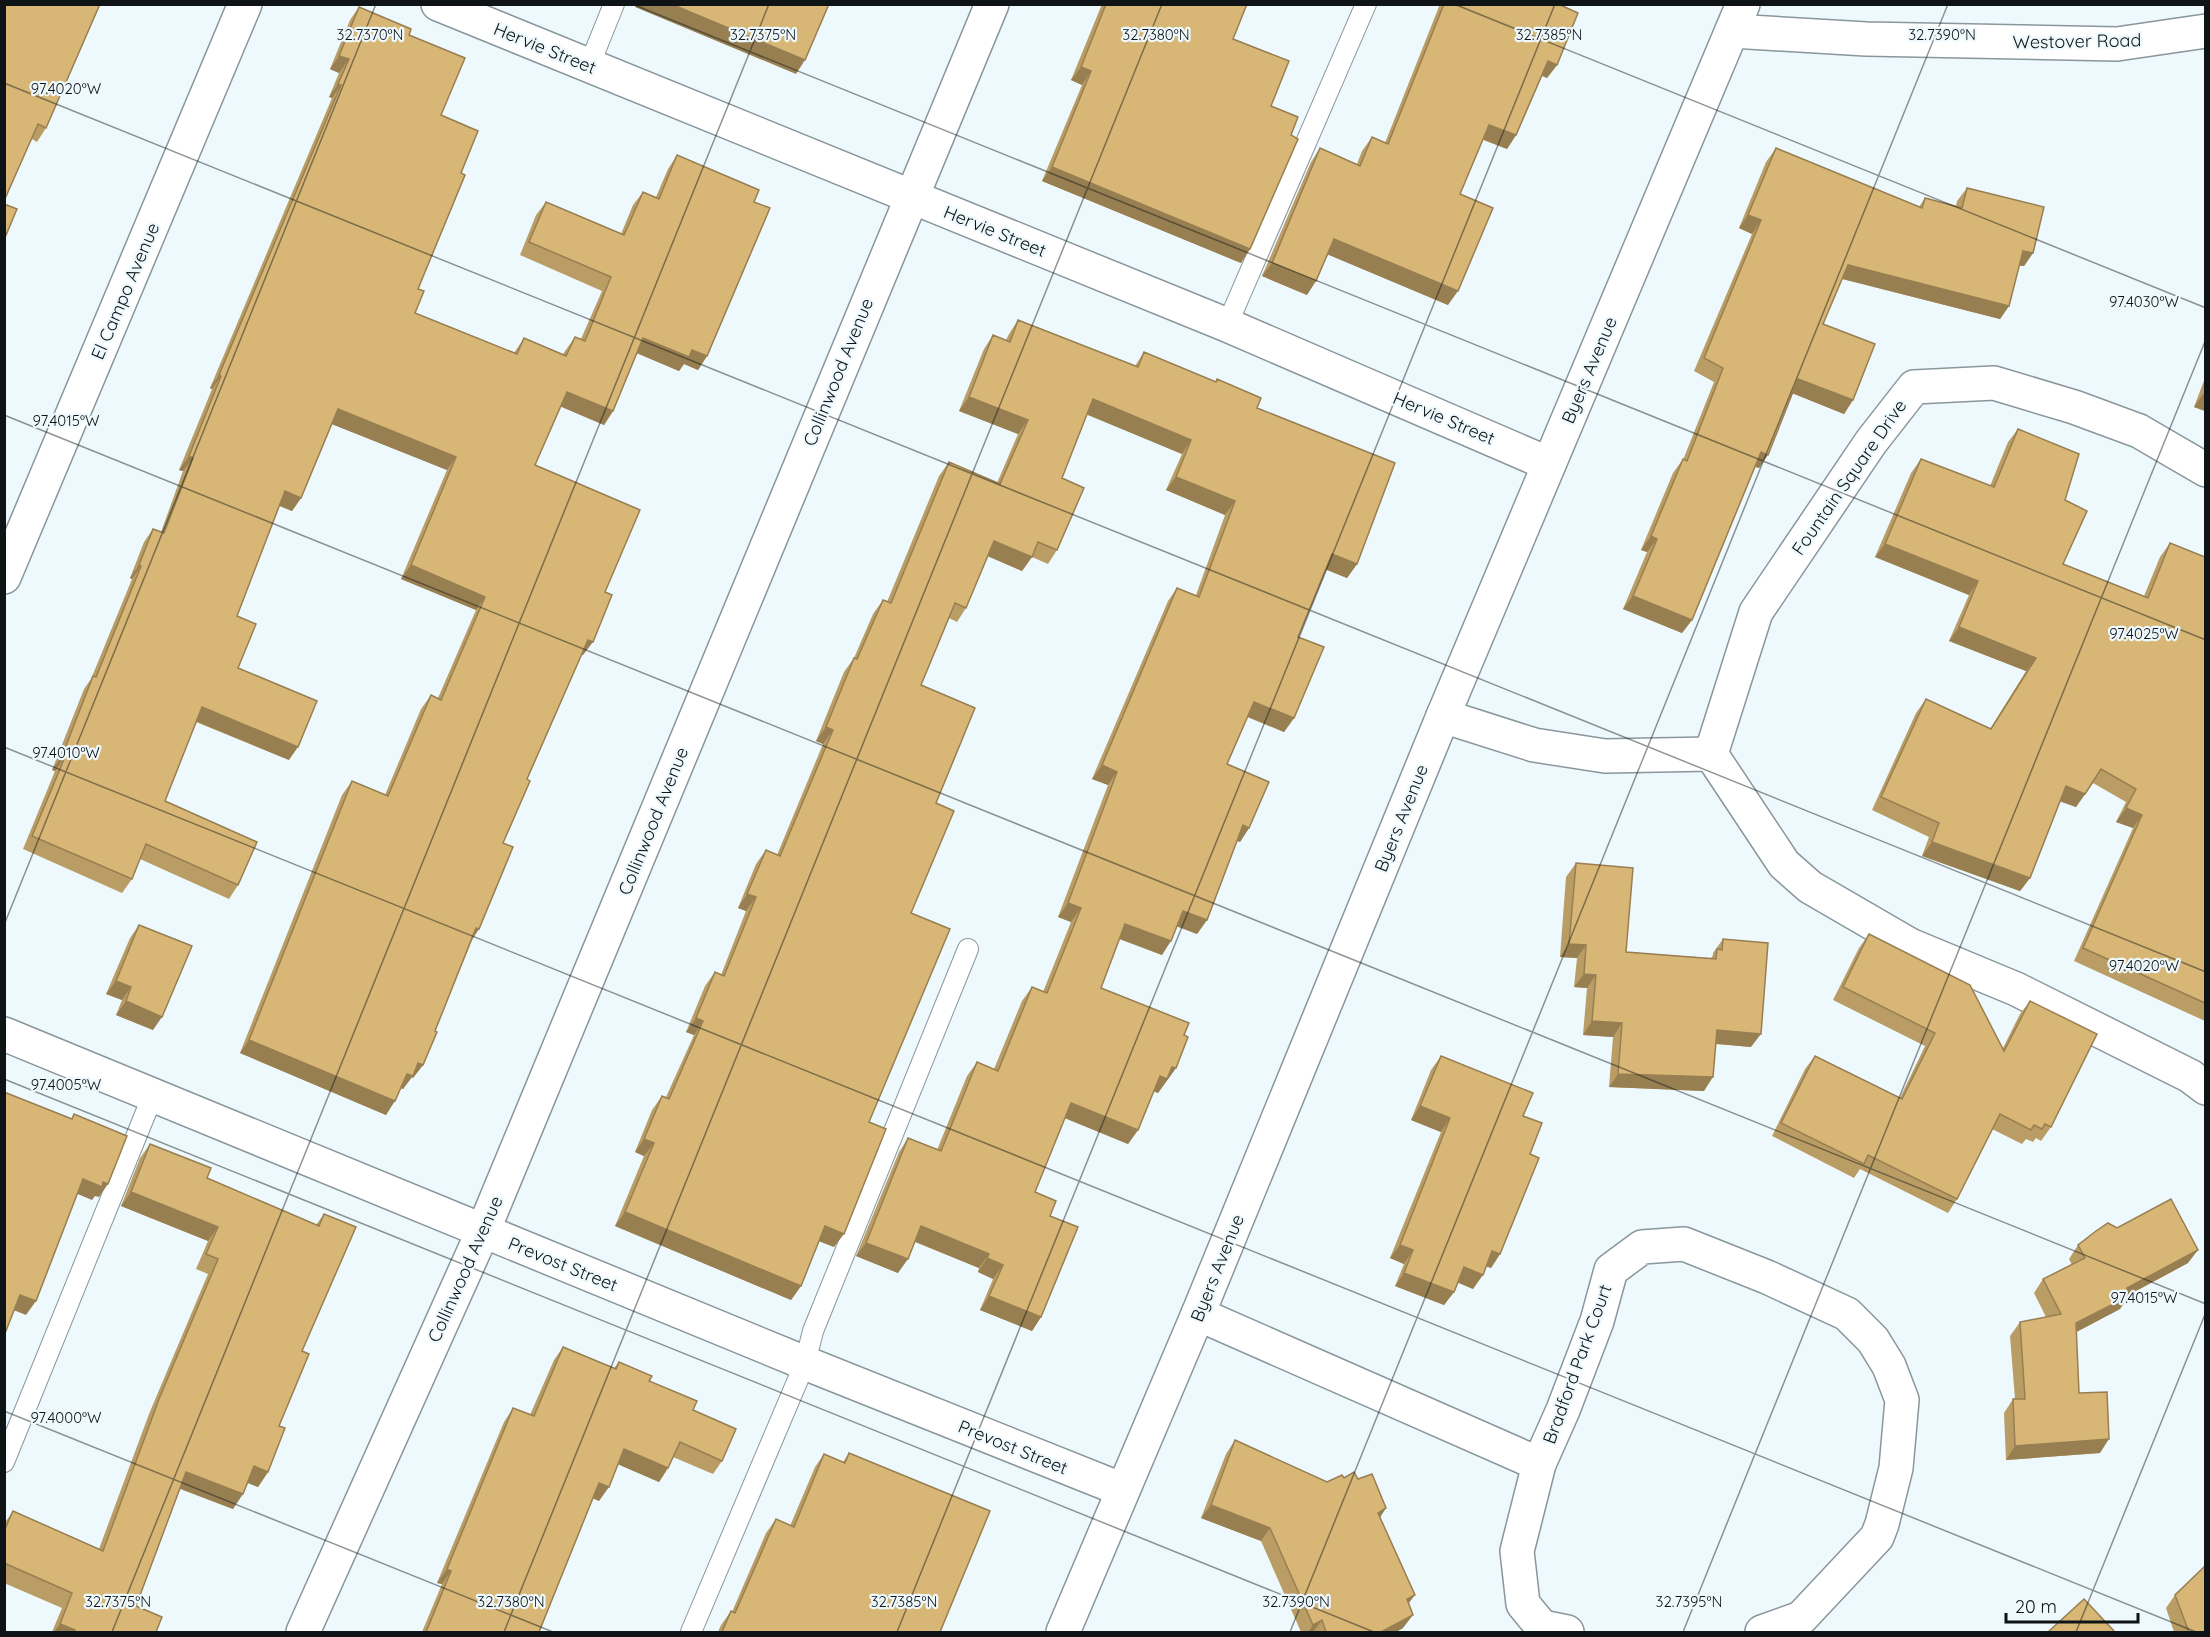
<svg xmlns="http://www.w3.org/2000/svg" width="2210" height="1637" viewBox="0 0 2210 1637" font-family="Quicksand,sans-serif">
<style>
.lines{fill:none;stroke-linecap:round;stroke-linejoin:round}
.service-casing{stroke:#89969c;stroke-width:22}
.minor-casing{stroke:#89969c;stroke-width:36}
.tertiary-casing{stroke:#89969c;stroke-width:36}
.service{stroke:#fff;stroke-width:20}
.minor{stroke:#fff;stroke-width:33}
.tertiary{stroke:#fff;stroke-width:33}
.wall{fill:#ba9d65}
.shaded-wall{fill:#977f52}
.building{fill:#d8b675;stroke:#977f52;stroke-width:1.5}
.ticks{fill:none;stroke:#0e1315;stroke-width:1.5;stroke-opacity:0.45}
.labels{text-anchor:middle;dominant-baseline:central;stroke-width:4.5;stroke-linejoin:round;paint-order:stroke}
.street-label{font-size:18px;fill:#0e1315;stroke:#eef9fe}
.ticks-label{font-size:15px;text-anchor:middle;fill:#0e1315;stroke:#eef9fe;stroke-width:4.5;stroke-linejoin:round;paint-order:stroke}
</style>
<rect width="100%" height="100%" fill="#eef9fe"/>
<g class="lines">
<!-- service casing -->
<g class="service-casing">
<g id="service">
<polyline points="589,66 614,4"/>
<polyline points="1227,325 1366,4"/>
<polyline points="4,1462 153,1095"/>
<polyline points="691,1632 805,1363 813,1331 968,949"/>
</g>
</g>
<!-- minor casing -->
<g class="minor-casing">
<g id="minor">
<polyline points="438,4 1227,325 1549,464"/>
<polyline points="1732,31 1866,39 2117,44 2206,31"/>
<polyline points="4,577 245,4"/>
<polyline points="1443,716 1534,745 1605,756 1711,754 1784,864 1810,887 1910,945 2016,989 2190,1076 2206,1088"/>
<polyline points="1711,754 1756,612 1871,442 1914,387 1994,383 2074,407 2139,431 2206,470"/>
<polyline points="4,1034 805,1363 1123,1490"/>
<polyline points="1198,1314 1539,1464"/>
<polyline points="303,1632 483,1231 992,4"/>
<polyline points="1567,1632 1542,1627 1523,1604 1517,1551 1539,1464 1563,1410 1597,1321 1611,1270 1642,1247 1684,1244 1767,1277 1847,1314 1873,1340 1889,1366 1902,1400 1896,1468 1882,1524 1877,1537 1801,1618 1762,1632"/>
</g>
</g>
<!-- tertiary casing -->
<g class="tertiary-casing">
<polyline id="tertiary" points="1063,1632 1198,1314 1443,716 1743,4"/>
</g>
<!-- service -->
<use href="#service" class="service"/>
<!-- minor -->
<use href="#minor" class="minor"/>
<!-- tertiary -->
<use href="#tertiary" class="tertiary"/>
</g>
<!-- wall -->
<g class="wall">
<polygon points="4,4 46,128 37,142 32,139"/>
<polygon points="1102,4 1247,4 1233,39 1271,106 1291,135 1250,249 1241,263 1042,181 1082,85 1071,80"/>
<polygon points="1440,4 1558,4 1557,65 1547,78 1542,76 1516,135 1507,149 1483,140 1460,194 1448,305 1328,254 1307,295 1262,276 1311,162 1320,148 1357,164 1362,151 1372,137 1385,143"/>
<polygon points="359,7 409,35 441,115 461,173 418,289 415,313 514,353 524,338 563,354 575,337 581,339 602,291 520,255 536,215 546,202 621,234 633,205 643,192 656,197 668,169 677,155 754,202 707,356 698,370 684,364 679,371 637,353 613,411 604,425 560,406 535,465 605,592 583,655 581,655 527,779 503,843 472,940 435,1031 423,1065 413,1078 412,1077 403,1089 401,1088 386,1115 240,1053 342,795 352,781 385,795 421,709 431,695 438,698 476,610 401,579 447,470 332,424 301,498 292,511 279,506 237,616 238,668 289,760 196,722 165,801 238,885 229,899 140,859 132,879 122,893 23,849 55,771 52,770 84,689 91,679 132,579 130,578 144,542 153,529 161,532 183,471 179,470 212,389 210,388 332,98 329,97 339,73 330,69 350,20"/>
<polygon points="1776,148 1919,207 1925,198 1956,206 1957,201 1967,188 2033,253 2024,266 2019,266 2009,306 2000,319 1842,279 1823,324 1853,400 1844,414 1793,393 1759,468 1755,467 1692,620 1682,633 1623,609 1647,552 1641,550 1673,473 1683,459 1683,460 1714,382 1694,371 1752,234 1739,228 1766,162"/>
<polygon points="1018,320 1135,366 1144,352 1215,382 1217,379 1257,408 1357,564 1347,578 1325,569 1298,637 1294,718 1284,732 1247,717 1227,764 1249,828 1240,842 1237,841 1207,920 1197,934 1177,926 1162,955 1119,939 1101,988 1184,1035 1176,1068 1158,1093 1154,1091 1138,1130 1128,1144 1065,1118 1035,1192 1050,1216 1041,1317 1032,1331 980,1310 993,1279 978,1272 979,1268 915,1242 898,1273 856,1256 899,1152 908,1138 937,1150 967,1076 977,1062 994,1069 1022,1001 1032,987 1043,992 1071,922 1058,917 1108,785 1092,779 1168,601 1177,588 1196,595 1225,515 1166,490 1182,454 1087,414 1062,478 1057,550 1048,564 1032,557 1022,571 988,556 966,608 957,622 949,618 921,685 936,803 911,913 869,1122 834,1247 819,1241 801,1286 791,1300 615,1226 644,1156 635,1152 652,1110 662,1096 666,1097 694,1035 686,1032 705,986 715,972 721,975 746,911 738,908 756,864 766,850 777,855 823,744 816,741 844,672 854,658 873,614 883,600 887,602 939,476 949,462 997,483 1018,434 959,411 984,349 993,335 1006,340 1009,334"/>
<polygon points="2205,378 2205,411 2194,407"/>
<polygon points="2018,429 2065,500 2063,564 2144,596 2160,557 2170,543 2205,557 2205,1021 2074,961 2133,828 2116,822 2126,802 2093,783 2076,807 2060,801 2030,878 2020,891 1922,856 1929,837 1872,810 1916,713 1926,699 1990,729 2026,671 1949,641 1969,595 1875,557 1911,473 1921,459 1990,486 2008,442"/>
<polygon points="1576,863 1626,952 1711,958 1713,955 1713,953 1723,939 1751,1047 1716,1044 1704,1091 1609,1087 1613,1037 1583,1035 1587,988 1574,987 1577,958 1560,957 1566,877"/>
<polygon points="139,925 153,1030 116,1015 122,1000 106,994 130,938"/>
<polygon points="1869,934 2003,1048 2020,1014 2030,1001 2051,1127 2041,1141 2036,1138 2033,1142 2026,1139 2022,1144 1992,1129 1957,1199 1948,1213 1860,1169 1854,1178 1772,1136 1805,1069 1815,1056 1900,1098 1925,1046 1833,1000 1859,948"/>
<polygon points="1441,1056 1523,1116 1530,1154 1500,1254 1491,1268 1486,1266 1473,1289 1458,1282 1454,1292 1444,1305 1395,1286 1404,1264 1390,1258 1441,1132 1411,1120 1431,1070"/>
<polygon points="150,1144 207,1178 316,1225 324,1214 302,1351 279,1426 268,1472 258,1487 248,1483 233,1509 180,1489 136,1606 156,1632 52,1632 62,1608 4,1583 4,1524 13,1511 99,1549 149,1414 208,1274 196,1269 208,1241 121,1206 140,1158"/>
<polygon points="2078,1245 2188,1263 2129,1295 2120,1309 2076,1332 2079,1393 2100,1453 2006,1460 2004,1413 2013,1399 2015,1399 2010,1336 2020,1322 2046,1317 2034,1293 2043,1279 2072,1265 2069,1259"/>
<polygon points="563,1347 614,1368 619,1362 649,1381 693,1410 722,1461 713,1474 673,1457 668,1468 659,1482 618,1464 599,1501 593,1498 539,1632 422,1632 442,1584 437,1583 504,1422 513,1408 530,1415 554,1360"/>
<polygon points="1235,1440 1327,1482 1344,1478 1358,1479 1386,1508 1380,1517 1409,1604 1403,1628 1396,1632 1301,1632 1261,1541 1201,1518 1226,1454"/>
<polygon points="849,1453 940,1632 718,1632 721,1625 731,1611 732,1612 766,1533 776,1519 790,1526 815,1467 824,1454 843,1462"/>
<polygon points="2175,1595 2205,1632 2174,1632 2166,1608"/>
</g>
<!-- shaded-wall -->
<g class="shaded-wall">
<polygon points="637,4 671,4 805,60 796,74 635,7"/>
<polygon points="339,56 349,59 339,73 330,69"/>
<polygon points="1548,61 1557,65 1547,78 1539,74"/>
<polygon points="1081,67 1091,71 1082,85 1071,80"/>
<polygon points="338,84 341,85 332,98 329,97"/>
<polygon points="1489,125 1516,135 1507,149 1480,138"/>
<polygon points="1052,167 1250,249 1241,263 1042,181"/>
<polygon points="1748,215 1761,220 1752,234 1739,228"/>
<polygon points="1334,239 1458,291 1448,305 1324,253"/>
<polygon points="2023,251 2033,253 2024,266 2013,264"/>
<polygon points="1272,263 1316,281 1307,295 1262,276"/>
<polygon points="1848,265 2009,306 2000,319 1839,278"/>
<polygon points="643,338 692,350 707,356 698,370 684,364 679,371 634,352"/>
<polygon points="219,375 221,376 212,389 210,388"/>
<polygon points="1798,379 1853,400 1844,414 1789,392"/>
<polygon points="567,392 613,411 604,425 557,405"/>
<polygon points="2203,394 2205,394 2205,411 2194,407"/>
<polygon points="969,397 1028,420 1018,434 959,411"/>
<polygon points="1093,399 1191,440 1182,454 1083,413"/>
<polygon points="338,409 456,457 447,470 329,423"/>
<polygon points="1761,452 1768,455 1759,468 1752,465"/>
<polygon points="189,456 193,458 183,471 179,470"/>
<polygon points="1176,477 1235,501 1225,515 1166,490"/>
<polygon points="285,491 301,498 292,511 276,504"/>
<polygon points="1651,536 1657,539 1647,552 1641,550"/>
<polygon points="994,541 1032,557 1022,571 985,555"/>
<polygon points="1885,544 1978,581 1969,595 1875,557"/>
<polygon points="1332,554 1357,564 1347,578 1322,568"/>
<polygon points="139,565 141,566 132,579 130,578"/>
<polygon points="411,565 485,597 476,610 401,579"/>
<polygon points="1633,596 1692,620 1682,633 1623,609"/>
<polygon points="1959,627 2036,658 2026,671 1949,641"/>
<polygon points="588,640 593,642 583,655 578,653"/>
<polygon points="1254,702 1294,718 1284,732 1244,715"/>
<polygon points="202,707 298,747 289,760 193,720"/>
<polygon points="826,727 833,730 823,744 816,741"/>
<polygon points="62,756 65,757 55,771 52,770"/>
<polygon points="1102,765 1117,772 1108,785 1092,779"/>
<polygon points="2066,786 2085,794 2076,807 2056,800"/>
<polygon points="2126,808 2142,815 2133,828 2116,822"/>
<polygon points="1243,825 1249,828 1240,842 1234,839"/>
<polygon points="1932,842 2030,878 2020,891 1922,856"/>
<polygon points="747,894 756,897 746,911 738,908"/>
<polygon points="1068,903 1081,908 1071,922 1058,917"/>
<polygon points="1183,911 1207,920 1197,934 1173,925"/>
<polygon points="1125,924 1171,941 1162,955 1115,937"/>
<polygon points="476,928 479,929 470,943"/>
<polygon points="1569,944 1586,945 1577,958 1560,957"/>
<polygon points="1584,974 1596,975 1587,988 1574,987"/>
<polygon points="116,981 131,987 122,1000 106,994"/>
<polygon points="126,1001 162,1017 153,1030 116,1015"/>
<polygon points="696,1018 703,1021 694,1035 686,1032"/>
<polygon points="1592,1021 1622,1023 1613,1037 1583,1035"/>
<polygon points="1717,1030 1761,1034 1751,1047 1707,1043"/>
<polygon points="249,1040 395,1101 386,1115 240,1053"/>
<polygon points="418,1063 423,1065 413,1078 412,1077 403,1089 398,1087 407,1074"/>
<polygon points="1172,1067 1176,1068 1158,1093 1150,1090 1160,1076"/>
<polygon points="1618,1074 1713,1077 1704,1091 1609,1087"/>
<polygon points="1071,1103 1138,1130 1128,1144 1062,1117"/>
<polygon points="1420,1106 1450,1118 1441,1132 1411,1120"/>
<polygon points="644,1139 654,1143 644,1156 635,1152"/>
<polygon points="83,1179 103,1182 108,1184 99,1197 95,1196 92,1200 73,1192"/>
<polygon points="131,1192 218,1227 208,1241 121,1206"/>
<polygon points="625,1212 801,1286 791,1300 615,1226"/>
<polygon points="825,1226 844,1234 834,1247 816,1240"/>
<polygon points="921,1226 989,1254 979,1268 911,1240"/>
<polygon points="866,1243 908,1259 898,1273 856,1256"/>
<polygon points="1400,1245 1413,1250 1404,1264 1390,1258"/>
<polygon points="2198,1250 2188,1263 2117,1301 2127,1288"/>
<polygon points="1492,1251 1500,1254 1491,1268 1483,1265"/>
<polygon points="987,1258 1003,1265 993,1279 978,1272"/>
<polygon points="1464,1267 1483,1275 1473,1289 1454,1281"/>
<polygon points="1404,1273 1454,1292 1444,1305 1395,1286"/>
<polygon points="20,1295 36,1301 26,1315 11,1309"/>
<polygon points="989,1296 1041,1317 1032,1331 980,1310"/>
<polygon points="2129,1296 2120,1309 2067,1337 2076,1323"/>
<polygon points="2109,1439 2100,1453 2006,1460 2015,1446"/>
<polygon points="624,1449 668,1468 659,1482 615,1463"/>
<polygon points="254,1466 268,1472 258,1487 243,1481"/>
<polygon points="186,1472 243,1494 233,1509 176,1487"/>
<polygon points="599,1483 609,1487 599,1501 590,1497"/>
<polygon points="1211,1505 1270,1528 1261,1541 1201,1518"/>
<polygon points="1386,1508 1377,1522 1378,1513"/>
<polygon points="447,1569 451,1571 442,1584 437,1583"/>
<polygon points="1415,1595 1405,1608 1407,1599"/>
<polygon points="1413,1615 1403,1628 1396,1632 1381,1632"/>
<polygon points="1322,1620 1313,1632 1308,1632 1313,1625"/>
<polygon points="60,1624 75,1630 73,1632 54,1632"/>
</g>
<!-- building -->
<g class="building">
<polygon points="4,4 100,4 46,128 38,124 4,201"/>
<polygon points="671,4 829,4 805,60"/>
<polygon points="1106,4 1247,4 1233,39 1289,61 1271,106 1298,117 1291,135 1298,139 1250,249 1052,167 1091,71 1081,67"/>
<polygon points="1444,4 1558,4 1578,13 1557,65 1548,61 1516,135 1489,125 1460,194 1493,208 1458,291 1334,239 1316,281 1272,263 1320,148 1360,166 1372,137 1388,144"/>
<polygon points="359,7 411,29 409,35 465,58 441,115 478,131 461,173 465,175 418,289 424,291 415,313 517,354 524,338 566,356 575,337 585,341 611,277 529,242 546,202 624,235 643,192 659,199 677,155 759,190 754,202 770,208 707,356 692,350 689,357 643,338 613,411 567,392 535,465 640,510 605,592 612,595 593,642 588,640 527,779 530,781 503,843 513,847 479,929 476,928 435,1031 437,1032 423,1065 418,1063 413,1076 407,1074 395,1101 249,1040 352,781 388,796 431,695 441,700 485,597 411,565 456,457 338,409 301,498 285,491 237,616 256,624 238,668 317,701 298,747 202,707 165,801 257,842 238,885 146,844 132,879 32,836 65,757 62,756 93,676 96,677 141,566 139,565 153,529 164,533 193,458 189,456 221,376 219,375 341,85 338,84 349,59 339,56"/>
<polygon points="1776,148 1922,208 1925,198 1962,208 1967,188 2044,207 2033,253 2023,251 2009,306 1848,265 1823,324 1875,344 1853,400 1798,379 1768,455 1761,452 1692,620 1633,596 1657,539 1651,536 1683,459 1687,461 1723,368 1704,358 1761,220 1748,215"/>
<polygon points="4,204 17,209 4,240"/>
<polygon points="1018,320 1138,367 1144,352 1216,382 1217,379 1261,398 1257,408 1395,463 1357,564 1332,554 1298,637 1324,647 1294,718 1254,702 1227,764 1269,782 1249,828 1243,825 1207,920 1183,911 1171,941 1125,924 1101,988 1189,1023 1184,1035 1188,1037 1176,1068 1172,1067 1167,1079 1160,1076 1138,1130 1071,1103 1035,1192 1056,1201 1050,1216 1078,1227 1041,1317 989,1296 1003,1265 987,1258 989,1254 921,1226 908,1259 866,1243 908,1138 941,1151 977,1062 998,1071 1032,987 1047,993 1081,908 1068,903 1117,772 1102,765 1177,588 1199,597 1235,501 1176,477 1191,440 1093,399 1062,478 1084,488 1057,550 1038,542 1032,557 994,541 966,608 955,603 921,685 975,708 936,803 954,811 911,913 950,929 869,1122 886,1129 844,1234 825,1226 801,1286 625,1212 654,1143 644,1139 662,1096 669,1099 703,1021 696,1018 715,972 724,976 756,897 747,894 766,850 780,856 833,730 826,727 854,658 857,659 883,600 891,603 949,462 1000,484 1028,420 969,397 993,335 1010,342"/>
<polygon points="2018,429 2079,454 2065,500 2087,511 2063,564 2148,598 2170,543 2205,557 2205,1003 2083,948 2142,815 2126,808 2136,789 2101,769 2085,794 2066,786 2030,878 1932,842 1939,823 1881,797 1926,699 1991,729 2036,658 1959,627 1978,581 1885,544 1921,459 1994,487"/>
<polygon points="1576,863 1633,868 1626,952 1716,959 1717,949 1722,950 1723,939 1768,943 1761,1034 1717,1030 1713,1077 1618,1074 1622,1023 1592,1021 1596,975 1584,974 1586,945 1569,944"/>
<polygon points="139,925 192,946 162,1017 126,1001 131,987 116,981"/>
<polygon points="1869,934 1970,985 2004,1051 2030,1001 2097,1034 2051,1127 2045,1124 2042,1129 2034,1125 2031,1130 2000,1114 1957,1199 1868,1155 1864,1164 1781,1123 1815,1056 1902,1099 1935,1033 1843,987"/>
<polygon points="1441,1056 1533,1093 1523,1116 1542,1123 1530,1154 1539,1158 1500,1254 1492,1251 1483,1275 1464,1267 1454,1292 1404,1273 1413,1250 1400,1245 1450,1118 1420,1106"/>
<polygon points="4,1092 72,1119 74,1114 127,1136 108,1184 103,1182 102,1187 83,1179 36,1301 20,1295 4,1336"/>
<polygon points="150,1144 211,1168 207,1178 319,1226 324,1214 356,1227 302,1351 309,1354 279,1426 285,1428 268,1472 254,1466 243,1494 186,1472 136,1606 162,1617 156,1632 74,1632 75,1630 60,1624 72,1593 4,1563 4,1531 13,1511 103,1551 159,1399 218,1259 206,1254 218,1227 131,1192"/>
<polygon points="2171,1199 2198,1250 2127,1288 2129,1296 2076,1323 2079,1393 2107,1392 2109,1439 2015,1446 2013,1399 2025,1399 2020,1322 2061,1314 2043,1279 2085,1258 2078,1245 2096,1231 2108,1223 2117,1228"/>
<polygon points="563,1347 616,1369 619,1362 652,1376 649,1381 697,1401 693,1410 736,1429 722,1461 680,1442 668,1468 624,1449 609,1487 599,1483 539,1632 426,1632 451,1571 447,1569 513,1408 534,1416"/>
<polygon points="1235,1440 1327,1482 1342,1475 1344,1478 1354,1472 1358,1479 1372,1474 1386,1508 1378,1513 1415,1595 1407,1599 1413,1615 1381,1632 1326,1632 1322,1620 1313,1625 1270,1528 1211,1505"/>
<polygon points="849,1453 990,1511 940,1632 722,1632 731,1611 735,1613 776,1519 794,1527 824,1454 845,1463"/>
<polygon points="2205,1566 2205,1632 2189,1632 2175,1595"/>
<polygon points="2084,1599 2115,1632 2048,1632"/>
</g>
<!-- ticks -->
<path class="ticks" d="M 632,4 L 2206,640M 1454,4 L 2206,308M 4,83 L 2206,972M 4,415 L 2206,1304M 4,747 L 2196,1632M 4,925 L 376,4M 4,1079 L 1374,1632M 4,1411 L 553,1632M 112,1632 L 769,4M 504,1632 L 1162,4M 897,1632 L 1555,4M 1290,1632 L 1948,4M 1683,1632 L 2206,339M 2076,1632 L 2206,1312"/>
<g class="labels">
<!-- street labels -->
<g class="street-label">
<text transform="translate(2077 41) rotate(-1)">Westover Road</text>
<text transform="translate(545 48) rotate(22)">Hervie Street</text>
<text transform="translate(995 231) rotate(22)">Hervie Street</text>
<text transform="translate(125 291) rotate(-67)">El Campo Avenue</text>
<text transform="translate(1589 370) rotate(-67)">Byers Avenue</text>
<text transform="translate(838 372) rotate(-68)">Collinwood Avenue</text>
<text transform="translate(1444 418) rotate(23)">Hervie Street</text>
<text transform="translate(1849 477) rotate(-55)">Fountain Square Drive</text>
<text transform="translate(1401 818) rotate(-68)">Byers Avenue</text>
<text transform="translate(653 821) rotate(-68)">Collinwood Avenue</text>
<text transform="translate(563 1264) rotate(22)">Prevost Street</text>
<text transform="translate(1217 1268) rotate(-68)">Byers Avenue</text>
<text transform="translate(465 1269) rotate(-66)">Collinwood Avenue</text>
<text transform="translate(1577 1364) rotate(-70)">Bradford Park Court</text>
<text transform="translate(1013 1447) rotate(22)">Prevost Street</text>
</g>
</g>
<g class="ticks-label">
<text x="763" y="40">32.7375°N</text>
<text x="1549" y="40">32.7385°N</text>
<text x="1942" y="40">32.7390°N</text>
<text x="370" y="40">32.7370°N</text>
<text x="1156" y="40">32.7380°N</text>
<text x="66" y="94">97.4020°W</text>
<text x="2144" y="307">97.4030°W</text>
<text x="66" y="426">97.4015°W</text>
<text x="2144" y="639">97.4025°W</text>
<text x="66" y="758">97.4010°W</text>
<text x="2144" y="971">97.4020°W</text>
<text x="66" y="1090">97.4005°W</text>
<text x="2144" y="1303">97.4015°W</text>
<text x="66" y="1423">97.4000°W</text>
<text x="118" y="1607">32.7375°N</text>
<text x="511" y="1607">32.7380°N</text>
<text x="904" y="1607">32.7385°N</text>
<text x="1296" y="1607">32.7390°N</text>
<text x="1689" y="1607">32.7395°N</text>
</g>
<!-- border -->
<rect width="2210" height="1637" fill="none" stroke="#0e1315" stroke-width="12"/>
<!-- scale -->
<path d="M2006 1613v9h132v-9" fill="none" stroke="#0e1315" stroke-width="3"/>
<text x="2015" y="1613" font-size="18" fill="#0e1315" stroke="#eef9fe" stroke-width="4.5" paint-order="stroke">20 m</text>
</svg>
